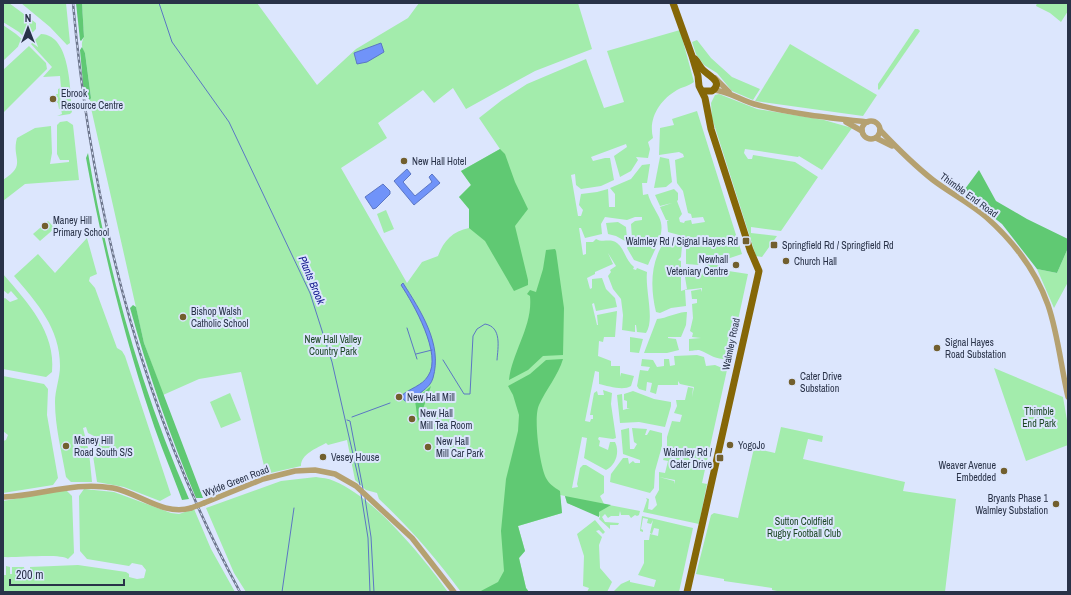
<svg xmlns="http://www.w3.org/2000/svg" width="1071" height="595" viewBox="0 0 1071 595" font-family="'Archivo Narrow',sans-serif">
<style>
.green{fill:#a3ecac}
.forest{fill:#60c973}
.water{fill:#7093f9;stroke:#5b76c4}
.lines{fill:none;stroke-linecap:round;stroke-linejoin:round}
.stream{stroke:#5b76c4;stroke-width:1}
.minor{stroke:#b5a170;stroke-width:5.5}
.major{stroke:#856707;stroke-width:7}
.rail-casing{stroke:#6d768c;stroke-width:2.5}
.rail{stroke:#dce6fd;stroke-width:1;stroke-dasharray:3;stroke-linecap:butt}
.minor-bridge{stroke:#b5a170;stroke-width:5.5}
.poi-dot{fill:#725f2e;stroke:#dce6fd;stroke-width:1.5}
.labels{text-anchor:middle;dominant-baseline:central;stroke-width:4;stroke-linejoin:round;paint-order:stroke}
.poi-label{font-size:10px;fill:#293248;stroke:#dce6fd;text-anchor:start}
.street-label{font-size:10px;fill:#293248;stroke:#dce6fd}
.park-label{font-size:10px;fill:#1c4624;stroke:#dce6fd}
.water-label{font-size:11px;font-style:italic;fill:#10148c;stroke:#dce6fd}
</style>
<rect width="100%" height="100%" fill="#dce6fd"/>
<!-- green -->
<g class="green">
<polygon points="3,3 9,3 36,23 36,29 26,39 19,32 3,22"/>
<polygon points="21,3 66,3 70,43 67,45 50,27"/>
<path d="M 82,3 L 257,3 L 317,85 L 356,49 L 408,18 L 419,3 L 578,3 L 592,49 L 535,71 L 466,109 L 453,88 L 434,103 L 423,90 L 378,123 L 387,138 L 341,168 L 407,283 L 422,262 L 438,256 C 444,240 453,231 469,228 L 469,209 L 459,197 L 471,185 L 461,171 L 500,149 L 479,118 L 502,100 L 527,84 L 586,59 L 604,108 L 624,102 L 607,51 L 680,30 L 694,82 C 689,86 682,87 677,90 C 660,100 648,118 653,138 L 648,142 L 650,149 L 648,158 L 636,157 L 638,160 L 631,171 L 620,177 L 614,156 L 627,147 L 626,144 L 591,157 L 593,161 L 605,158 L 610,158 L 614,180 L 601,186 L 581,189 L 576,185 L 575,174 L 571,175 L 578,216 L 581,216 L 583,210 L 579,205 L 581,194 L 597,192 L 608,189 L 609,207 L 615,207 L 615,194 L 610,188 L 631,179 L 642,165 L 650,164 L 647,183 L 642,183 L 643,195 L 648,194 C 650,202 655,209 659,217 C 667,233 654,250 648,265 L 634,260 L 627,248 L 632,239 L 631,224 L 635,221 L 642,220 L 642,217 L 635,217 L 627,220 L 605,217 L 601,224 L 602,234 L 585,238 L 581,228 L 579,228 L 583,255 L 586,254 L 586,242 L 593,242 L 596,239 C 602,243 611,238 617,243 C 625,249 625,260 634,267 L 633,269 L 636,270 L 637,268 L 647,272 C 645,290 655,320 646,333 L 637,332 L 636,325 L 635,325 L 635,332 L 622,330 L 623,315 L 621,299 L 613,289 L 608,276 L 611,272 L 610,270 L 616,266 L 608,253 L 606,253 L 608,253 L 613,264 L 595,272 L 595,274 L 587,278 L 590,289 L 592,288 L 592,279 L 602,278 L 606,289 L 615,298 L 617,307 L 596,311 L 594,303 L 592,304 L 597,325 L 598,325 L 597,315 L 617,311 L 615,337 L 604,337 L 603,342 L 599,341 L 598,356 L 611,361 L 611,366 L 620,366 L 620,377 L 621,373 L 634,376 L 631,386 C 623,391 608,386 599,384 L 599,372 L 595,371 L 585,421 L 590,422 L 591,419 L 593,419 L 593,415 L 590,415 L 594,393 L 597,391 L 598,395 L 604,395 L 603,390 L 612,393 L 611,404 L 616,438 L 613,439 L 599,437 L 598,439 L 600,441 L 599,446 L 608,450 L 610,442 L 615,442 C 620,452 616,465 606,470 L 584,458 L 587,438 L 582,437 L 572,488 L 578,487 L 577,484 L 580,468 L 583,465 L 586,465 L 604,476 L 604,493 L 600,496 L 604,504 L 640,511 L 639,515 L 637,516 L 635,515 L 631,518 L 629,515 L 621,515 L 620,511 L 619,516 L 611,516 L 608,518 L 605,514 L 602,517 L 605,522 L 619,523 L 618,525 L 610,525 L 610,529 L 599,519 L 600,516 L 567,503 L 565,496 L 560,495 L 562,513 L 518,526 L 525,551 L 519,558 L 526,588 L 529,592 L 461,592 C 436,558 410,528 379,499 L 377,493 L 366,490 L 355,480 L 347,440 L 328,445 L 326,443 C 317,448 301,454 301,466 L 266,474 L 241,372 L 199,379 L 163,395 L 144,343 L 91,108 L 90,100 L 91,98 L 85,53 C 81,47 81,43 84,37 Z"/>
<polygon points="1037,3 1068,3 1068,11 1061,22 1050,13 1036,6"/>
<polygon points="3,25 16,34 24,41 3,61"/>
<polygon points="918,29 920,31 879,90 878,89 878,84 915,29"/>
<path d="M 41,34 C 71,35 70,91 72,112 L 70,114 L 57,116 L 62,114 L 61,109 L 59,109 L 58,103 L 57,103 L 58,99 L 56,94 L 58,94 L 58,89 L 61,88 L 60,76 L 43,77 L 52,67 L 31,44 Z"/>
<polygon points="697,40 711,58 732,77 760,89 753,100 732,91 717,73 704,65 696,54 692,42"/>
<polygon points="790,44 877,95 863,116 755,101"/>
<polygon points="29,46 46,63 47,69 3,113 3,70"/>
<polygon points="719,94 757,109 824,120 852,128 822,170 799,156 798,157 745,149 744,153 748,159 752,159 753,155 795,162 818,177 781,231 751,227 751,233 777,236 762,257 756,256 712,118 711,103 715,95"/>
<path d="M 697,111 L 742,254 L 718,262 L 722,270 L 748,274 L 730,357 C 719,363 708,353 699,350 C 696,350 691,351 689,351 L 689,339 L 701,338 L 692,337 L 693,333 L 690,331 L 693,318 L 692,304 L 697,303 L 697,299 L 692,299 L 691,291 L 701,289 L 702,292 L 702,288 L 685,290 L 686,306 L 671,308 L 660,313 L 656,312 C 650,287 650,260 667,238 L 677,240 L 682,246 L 681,257 L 678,260 L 681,261 L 681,291 L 687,289 L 685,277 L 686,271 L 701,269 L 703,273 L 707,272 L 704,260 L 701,261 L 699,265 L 686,264 L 686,242 L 679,235 L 668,232 L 667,221 L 669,220 L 666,220 L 660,207 L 672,203 L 660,206 L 655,195 L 674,189 L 678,193 L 678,200 L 677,201 L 682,214 L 679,218 L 680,222 L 684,223 L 685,221 L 691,220 L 692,224 L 705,222 L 703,217 L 692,218 L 691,214 L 688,213 L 683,191 L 677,183 L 675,160 L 684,157 L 683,154 L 679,152 L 659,155 L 660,128 L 674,125 L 672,119 Z"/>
<path d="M 67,121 L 73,125 L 79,180 L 25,184 L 3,201 L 3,180 C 28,164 11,159 17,138 L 35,128 L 51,126 L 52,153 L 50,164 L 69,162 L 69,160 L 60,160 L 57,154 L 57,125 L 60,122 Z"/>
<polygon points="660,157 669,159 672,182 666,187 654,188"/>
<polygon points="386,210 394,229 384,233 377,214"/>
<polygon points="48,221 55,228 40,241 33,234"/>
<polygon points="618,222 626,227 627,238 625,241 616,236 608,234 606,223"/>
<path d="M 87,238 L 97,274 L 90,277 L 89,281 L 95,288 L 117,348 L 122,351 L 125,356 L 171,495 L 160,501 L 124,487 L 97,482 L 91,442 L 95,438 L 94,436 L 88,433 L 86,427 L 83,428 L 89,452 L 92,482 L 71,482 L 66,477 C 62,453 55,427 55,402 C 55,390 60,378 60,366 C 60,328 37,303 14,276 L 38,254 L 55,273 Z"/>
<polygon points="1068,248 1068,282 1054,308 1037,269 1057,273"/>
<path d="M 3,274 C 27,302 56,332 52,372 L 46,377 L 3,369 L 3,299 L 5,298 L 10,302 L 18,299 L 11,291 L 8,294 L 3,290 Z"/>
<path d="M 685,312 L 687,312 L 686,325 L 681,337 L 668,337 L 668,333 L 668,338 L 676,339 L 679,350 L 667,353 L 644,353 L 657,319 C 667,318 675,313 685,312 Z"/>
<polygon points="630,337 643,339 639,353 630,352"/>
<polygon points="697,355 704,357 706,366 715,365 727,370 702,483 707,484 699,524 643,512 647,500 646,498 649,499 648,509 652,510 657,505 655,497 659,490 659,477 674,481 674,484 675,480 659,477 659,472 665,473 668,461 663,460 667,449 667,437 672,421 680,422 682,415 674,413 677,406 676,400 685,400 688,387 693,388 692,397 694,387 680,384 678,381 678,385 658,385 656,394 650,392 652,383 647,382 646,391 639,389 637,386 640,370 648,371 650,367 641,366 642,359 653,360 657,367 664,366 664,359 669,359 670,366 675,365 674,356"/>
<polygon points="994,368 1063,397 1068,426 1068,445 1026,461"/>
<polygon points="3,376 44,384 48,389 47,415 58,478 53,485 3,493 3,441 6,440 8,435 3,431"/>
<polygon points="633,391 654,399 671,402 671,406 665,427 639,422 620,423 617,395 622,394 623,410 630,408 627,408 627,401 624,400 624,394"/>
<polygon points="230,393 241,420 221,428 210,402"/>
<polygon points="781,427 823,436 822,442 808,439 803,459 905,482 903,491 956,499 945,592 782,592 772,590 772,588 724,581 724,579 696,574 711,515 714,513 738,518 754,448 775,453"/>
<polygon points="629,428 630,449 634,449 637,444 634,442 632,428 647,429 645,435 647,435 650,430 662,433 662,446 655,471 654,488 650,493 610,482 611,474 623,458 628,458 629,464 633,461 635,463 640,463 640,460 623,454 621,430"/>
<path d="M 316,477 C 322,478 328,478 334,481 C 374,497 423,557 448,592 L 246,592 L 234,573 L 206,508 L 281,481 Z"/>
<polygon points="84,489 114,492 171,513 179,514 194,509 211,549 235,592 3,592 3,566 4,575 6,575 6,566 10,567 10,574 12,574 12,567 24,567 25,571 30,569 30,567 78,565 126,572 129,574 129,577 137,579 144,578 146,570 142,565 132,563 129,566 87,559 80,551 79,496"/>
<path d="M 66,490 L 72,496 L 74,553 L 68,559 C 61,553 16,558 3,557 L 3,501 Z"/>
<polygon points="642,516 693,528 679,592 613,592 621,584 630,580 630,582 654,587 656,580 638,575 644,563 644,540 649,540 650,534 658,536 659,529 654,528 652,534 650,533 653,520 651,524 647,523 648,519 643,518 641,529 643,530 643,532 640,531"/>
<polygon points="595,520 605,532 603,534 599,530 596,531 602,537 599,545 600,568 612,582 607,592 587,592 589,588 583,586 584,556 577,534"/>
</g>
<!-- forest -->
<g class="forest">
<polygon points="76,3 82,3 84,37 81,41 80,40"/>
<polygon points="82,47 85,53 91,98 90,100 84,94 80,50"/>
<polygon points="500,149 505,154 515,182 528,209 515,226 528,280 528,285 514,291 485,241 469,228 469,209 459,197 471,185 461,171"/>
<path d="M 88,153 C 108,272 141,389 189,499 L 182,500 C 172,472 160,445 151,417 C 123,333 102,245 86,158 Z"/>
<polygon points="979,170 996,201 1027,219 1068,239 1068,248 1057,273 1037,269 1002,224 962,193"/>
<path d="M 555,249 L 556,251 L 564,308 L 563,355 L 543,356 L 528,370 L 509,380 C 512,352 533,326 530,296 L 527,294 L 530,290 L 536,292 L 543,269 L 546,250 Z"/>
<path d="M 133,305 L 136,307 L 144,343 L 203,498 L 196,498 C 170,436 148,373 130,308 Z"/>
<path d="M 563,359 C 558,376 546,389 539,405 C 533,418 540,466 546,478 C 549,484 554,487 560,491 L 562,513 L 518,526 L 525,551 L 519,558 L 526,588 L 529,592 L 479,592 L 498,582 L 504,571 L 501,531 L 506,479 L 518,431 L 519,415 L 513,395 L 508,386 L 530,374 L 546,360 Z"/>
<polygon points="431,386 418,423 415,400"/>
<polygon points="565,496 570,497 611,505 599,512 599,517 567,503"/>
</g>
<!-- water -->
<g class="water">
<polygon points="381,43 384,52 367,62 357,64 354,53"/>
<polygon points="407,169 411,174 403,182 415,196 432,182 429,177 432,174 440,183 414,205 394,181"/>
<polygon points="383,184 390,191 390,194 376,208 373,209 365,197"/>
<path d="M 403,283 C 420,310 443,344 433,378 C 430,389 418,392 413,401 L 405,401 L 401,396 C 410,388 422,386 428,376 C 443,355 413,303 401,285 Z"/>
</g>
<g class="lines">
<!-- stream -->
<g class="stream">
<polyline points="159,3 172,42 229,122 310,293 332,362 360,485"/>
<polyline points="407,328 417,359"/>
<polyline points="416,354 432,350"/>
<path d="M 443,360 L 464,394 L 470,394 L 473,336 L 477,329 L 485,324 C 502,327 498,347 497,360"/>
<polyline points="352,417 390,403"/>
<polyline points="347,420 350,421 363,489"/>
<polyline points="361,494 368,538 370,592"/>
<polyline points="365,498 371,537 374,592"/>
<polyline points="282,592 294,508"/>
</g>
<!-- minor -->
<g class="minor">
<polyline points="715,78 729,92"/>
<path d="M 714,90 C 729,91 743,102 758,105 C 793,114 832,118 868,122"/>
<circle cx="871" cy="130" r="9"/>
<polyline points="846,122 862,131"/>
<path d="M 880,130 C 897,148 914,165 933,180 C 950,193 970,203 986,217 C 1013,241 1036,271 1048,305 C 1058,334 1061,367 1068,397"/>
<polyline points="876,138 892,146"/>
<path d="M 3,497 C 41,496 73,481 113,488 C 139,493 163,516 191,508"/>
<polyline points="204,503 263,479 295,471 315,470 335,474 356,486 412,538 454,592"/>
</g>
<!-- major -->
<g class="major">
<polyline points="673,3 692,56 698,76 699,86 705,98 711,129 750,250 759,271 687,592"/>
<path d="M 695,59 C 698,62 700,67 703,70 C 709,76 724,82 712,91 L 703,91"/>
</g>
<!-- rail casing -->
<g class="rail-casing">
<path id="rail" d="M 73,3 C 91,207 142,411 240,592"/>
</g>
<!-- rail -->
<use href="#rail" class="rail"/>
<!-- minor-bridge -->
<polyline class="minor-bridge" points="191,508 204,503"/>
</g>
<!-- markers -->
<g class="poi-dot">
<circle cx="53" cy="99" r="4"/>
<circle cx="404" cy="161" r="4"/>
<circle cx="45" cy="226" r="4"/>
<rect x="742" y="237" width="8" height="8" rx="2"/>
<rect x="770" y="241" width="8" height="8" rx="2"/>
<circle cx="786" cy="261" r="4"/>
<circle cx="736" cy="265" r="4"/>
<circle cx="183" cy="317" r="4"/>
<circle cx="937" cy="348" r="4"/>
<circle cx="792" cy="382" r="4"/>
<circle cx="399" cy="397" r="4"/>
<circle cx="412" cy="419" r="4"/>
<circle cx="730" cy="445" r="4"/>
<circle cx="66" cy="446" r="4"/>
<circle cx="428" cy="447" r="4"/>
<circle cx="323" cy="457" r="4"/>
<rect x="716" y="454" width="8" height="8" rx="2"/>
<circle cx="1004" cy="471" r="4"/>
<circle cx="1056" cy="504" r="4"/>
</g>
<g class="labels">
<!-- poi labels -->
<g class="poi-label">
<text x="61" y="93">Ebrook<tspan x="61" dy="12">Resource Centre</tspan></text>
<text x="412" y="161">New Hall Hotel</text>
<text x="53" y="220">Maney Hill<tspan x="53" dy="12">Primary School</tspan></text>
<text x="738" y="241" text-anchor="end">Walmley Rd / Signal Hayes Rd</text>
<text x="782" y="245">Springfield Rd / Springfield Rd</text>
<text x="728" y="259" text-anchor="end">Newhall<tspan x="728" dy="12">Veteniary Centre</tspan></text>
<text x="794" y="261">Church Hall</text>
<text x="191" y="311">Bishop Walsh<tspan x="191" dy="12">Catholic School</tspan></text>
<text x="945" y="342">Signal Hayes<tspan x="945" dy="12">Road Substation</tspan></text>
<text x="800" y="376">Cater Drive<tspan x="800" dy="12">Substation</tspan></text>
<text x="407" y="397">New Hall Mill</text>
<text x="420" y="413">New Hall<tspan x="420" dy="12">Mill Tea Room</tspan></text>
<text x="74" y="440">Maney Hill<tspan x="74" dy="12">Road South S/S</tspan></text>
<text x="436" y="441">New Hall<tspan x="436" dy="12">Mill Car Park</tspan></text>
<text x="738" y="445">YogoJo</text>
<text x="712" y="452" text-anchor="end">Walmley Rd /<tspan x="712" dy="12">Cater Drive</tspan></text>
<text x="331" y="457">Vesey House</text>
<text x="996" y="465" text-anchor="end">Weaver Avenue<tspan x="996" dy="12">Embedded</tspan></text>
<text x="1048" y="498" text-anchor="end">Bryants Phase 1<tspan x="1048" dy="12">Walmley Substation</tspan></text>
</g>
<!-- street labels -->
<g class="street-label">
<text transform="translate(969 195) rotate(36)">Thimble End Road</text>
<text transform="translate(731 344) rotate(-78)">Walmley Road</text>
<text transform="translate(236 481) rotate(-21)">Wylde Green Road</text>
</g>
<!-- park labels -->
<g class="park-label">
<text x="333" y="339">New Hall Valley<tspan x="333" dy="12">Country Park</tspan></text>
<text x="1039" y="411">Thimble<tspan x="1039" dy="12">End Park</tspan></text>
<text x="804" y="521">Sutton Coldfield<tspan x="804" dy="12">Rugby Football Club</tspan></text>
</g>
<!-- water labels -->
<g class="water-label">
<text transform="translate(312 280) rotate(67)">Plants Brook</text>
</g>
</g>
<!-- border -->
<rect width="1071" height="595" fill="none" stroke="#293248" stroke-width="8"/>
<!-- north arrow -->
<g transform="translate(28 28)" stroke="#dce6fd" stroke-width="3" paint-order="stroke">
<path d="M0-3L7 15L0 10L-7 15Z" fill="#293248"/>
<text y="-6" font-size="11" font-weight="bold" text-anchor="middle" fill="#293248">N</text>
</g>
<!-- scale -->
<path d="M10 579v6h114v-6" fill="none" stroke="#293248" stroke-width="2"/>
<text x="16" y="579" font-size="12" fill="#293248" stroke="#dce6fd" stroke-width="3" paint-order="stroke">200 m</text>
</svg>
